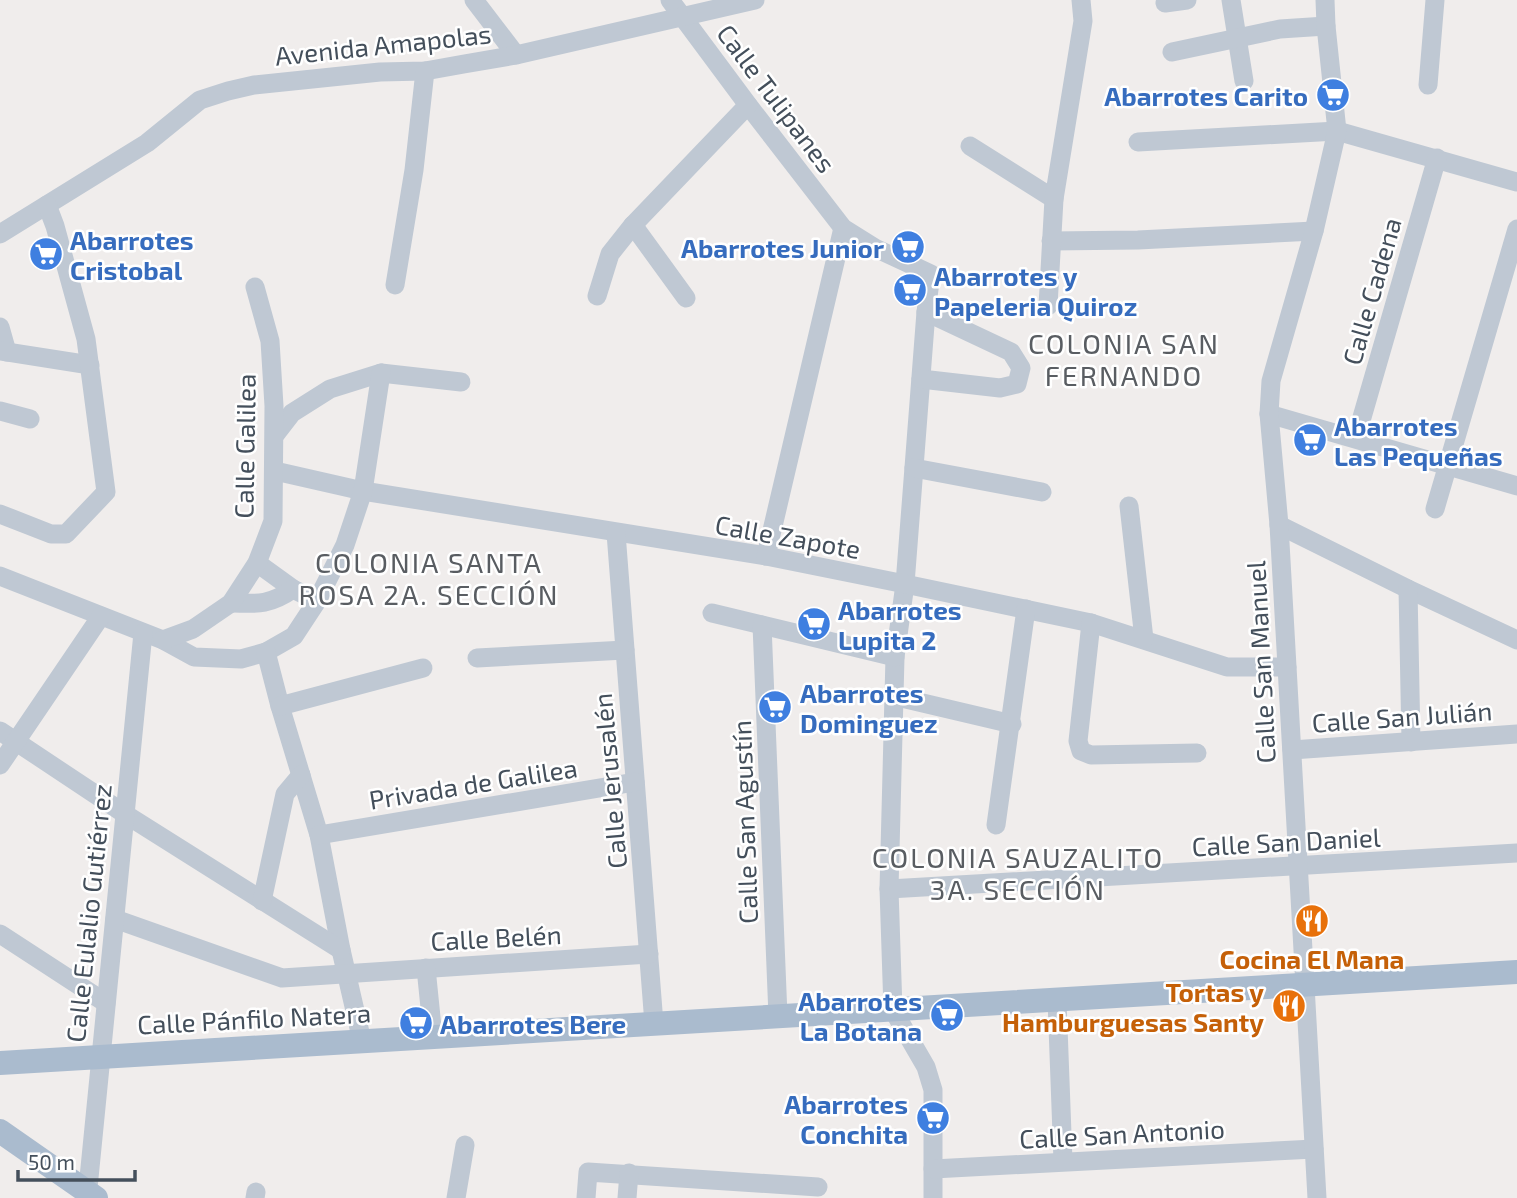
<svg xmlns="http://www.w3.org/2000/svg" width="1517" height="1198" viewBox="0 0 1517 1198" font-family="'Exo 2',sans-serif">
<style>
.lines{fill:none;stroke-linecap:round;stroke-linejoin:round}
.minor{stroke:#bfc8d3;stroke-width:19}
.major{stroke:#aabbce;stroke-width:24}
.labels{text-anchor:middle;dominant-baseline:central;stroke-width:5;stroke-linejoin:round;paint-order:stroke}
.street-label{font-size:26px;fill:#444f5b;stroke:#fff}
.shop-label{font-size:26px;font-weight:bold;fill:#366cbe;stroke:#fff;text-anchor:start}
.food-label{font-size:26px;font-weight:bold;fill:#c56008;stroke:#fff}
.neighbourhood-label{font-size:28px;letter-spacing:2px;fill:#595d62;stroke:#fff}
</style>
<rect width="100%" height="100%" fill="#f0edec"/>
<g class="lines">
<!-- minor -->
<g class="minor">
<polyline points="474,0 516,55"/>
<polyline points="670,0 748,105 843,228 875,248 931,274 926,312 905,584 895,657 889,889 893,1010 926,1067 933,1090 933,1198"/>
<polyline points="1231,0 1244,81"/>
<polyline points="1165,3 1187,0"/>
<polyline points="1172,52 1280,29 1326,26"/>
<polyline points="1428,85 1435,0"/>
<polyline points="1138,142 1337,131 1517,182"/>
<polyline points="970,146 1054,199"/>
<polyline points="633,225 686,298"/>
<polyline points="0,234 147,143 200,100 228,91 254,85 380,72 425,71 464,64 516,55 755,0"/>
<polyline points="1051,241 1138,240 1314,231"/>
<polyline points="395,285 414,170 425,71"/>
<polyline points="597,296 610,254 633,225 748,105"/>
<polyline points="1048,306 1054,199 1083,21 1081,0"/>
<polyline points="0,327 7,352"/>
<polyline points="0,351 90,365"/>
<polyline points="921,379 1000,388 1017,384 1021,368 1011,352 926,312"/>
<polyline points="0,411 30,419"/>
<polyline points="1269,414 1517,486"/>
<polyline points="275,435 292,413 330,389 381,373 461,382"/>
<polyline points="1356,438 1437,158"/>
<polyline points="914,468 1042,492"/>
<polyline points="275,471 363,491 766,556 905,584 1091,623 1227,667 1287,667"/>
<polyline points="1129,506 1144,639"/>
<polyline points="1435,509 1517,229"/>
<polyline points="0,514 51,534 66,534 106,492 86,339 55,226 47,205"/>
<polyline points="1279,525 1408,589 1517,640"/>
<polyline points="616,533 654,1024"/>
<polyline points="766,556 843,228"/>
<polyline points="257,563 293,589 317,601"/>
<polyline points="0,576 163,640 194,657 241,659 266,652 294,636 317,601 345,545 363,491 381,373"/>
<polyline points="1408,589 1411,742"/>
<path d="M 231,603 C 258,604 270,605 293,589"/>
<polyline points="712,613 895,657"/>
<polyline points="1091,623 1078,741 1081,751 1091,755 1197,753"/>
<polyline points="762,625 778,1016"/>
<polyline points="163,640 193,629 231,603 257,563 273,521 274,406 270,341 255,287"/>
<polyline points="266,652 280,706 319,835 341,950 362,1041"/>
<polyline points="477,658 625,650"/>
<polyline points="893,696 1012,724"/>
<polyline points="280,706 423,668"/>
<polyline points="0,731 125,814 341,950"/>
<polyline points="1292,750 1517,734"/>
<polyline points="0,765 101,616"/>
<polyline points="996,825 1026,609"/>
<polyline points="319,835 635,782"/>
<polyline points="889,889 1517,853"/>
<polyline points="262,901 285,794 301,775"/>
<polyline points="115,919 282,978 649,954"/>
<polyline points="0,934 106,1003"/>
<polyline points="426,968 433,1037"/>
<polyline points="1057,1000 1063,1161"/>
<polyline points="933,1169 1314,1149"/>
<polyline points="87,1198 143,633"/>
<polyline points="255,1198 256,1192"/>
<polyline points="456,1198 465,1145"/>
<polyline points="586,1198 588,1172 818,1187"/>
<polyline points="627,1198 629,1173"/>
<polyline points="1317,1198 1279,525 1269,414 1271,381 1314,231 1337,131 1326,26 1325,0"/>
</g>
<!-- major -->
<g class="major">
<polyline points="0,1063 1517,972"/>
<polyline points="0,1131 96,1198"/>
</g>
</g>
<!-- icons -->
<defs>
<g id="supermarket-disc" transform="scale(1.75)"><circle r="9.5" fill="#3f7fe0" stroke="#fff"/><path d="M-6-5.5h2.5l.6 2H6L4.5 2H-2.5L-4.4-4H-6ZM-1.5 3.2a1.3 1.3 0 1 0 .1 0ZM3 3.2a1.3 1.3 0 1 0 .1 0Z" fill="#fff"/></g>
<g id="restaurant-disc" transform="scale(1.75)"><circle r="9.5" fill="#e8710a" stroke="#fff"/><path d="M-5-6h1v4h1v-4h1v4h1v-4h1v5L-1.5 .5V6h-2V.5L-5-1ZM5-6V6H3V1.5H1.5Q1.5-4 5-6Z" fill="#fff"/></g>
</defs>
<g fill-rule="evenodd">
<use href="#supermarket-disc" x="1333" y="95"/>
<use href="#supermarket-disc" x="908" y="247"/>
<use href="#supermarket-disc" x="46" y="254"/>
<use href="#supermarket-disc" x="910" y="290"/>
<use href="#supermarket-disc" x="1310" y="440"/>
<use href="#supermarket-disc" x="814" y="624"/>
<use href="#supermarket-disc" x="775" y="707"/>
<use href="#restaurant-disc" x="1312" y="921"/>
<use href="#restaurant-disc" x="1289" y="1006"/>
<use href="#supermarket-disc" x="947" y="1015"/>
<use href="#supermarket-disc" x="416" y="1023"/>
<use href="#supermarket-disc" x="933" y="1118"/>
</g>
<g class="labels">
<!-- street labels -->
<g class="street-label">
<text transform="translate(383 44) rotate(-6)">Avenida Amapolas</text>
<text transform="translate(777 98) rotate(53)">Calle Tulipanes</text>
<text transform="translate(1371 291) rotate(-74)">Calle Cadena</text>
<text transform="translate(244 446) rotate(-89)">Calle Galilea</text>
<text transform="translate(788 536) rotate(10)">Calle Zapote</text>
<text transform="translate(1260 662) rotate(-93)">Calle San Manuel</text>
<text transform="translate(1402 716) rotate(-4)">Calle San Julián</text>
<text transform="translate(609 781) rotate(-95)">Calle Jerusalén</text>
<text transform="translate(473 783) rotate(-9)">Privada de Galilea</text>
<text transform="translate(744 822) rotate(-92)">Calle San Agustín</text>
<text transform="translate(1286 841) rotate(-3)">Calle San Daniel</text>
<text transform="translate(88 913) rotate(-84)">Calle Eulalio Gutiérrez</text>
<text transform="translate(496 937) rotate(-3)">Calle Belén</text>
<text transform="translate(254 1018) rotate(-3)">Calle Pánfilo Natera</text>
<text transform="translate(1122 1133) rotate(-3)">Calle San Antonio</text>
</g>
<!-- shop labels -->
<g class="shop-label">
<text x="1308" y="95" text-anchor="end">Abarrotes Carito</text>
<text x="70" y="239">Abarrotes<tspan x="70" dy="30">Cristobal</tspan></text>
<text x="884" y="247" text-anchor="end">Abarrotes Junior</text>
<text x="934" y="275">Abarrotes y<tspan x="934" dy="30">Papeleria Quiroz</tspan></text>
<text x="1334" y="425">Abarrotes<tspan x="1334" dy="30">Las Pequeñas</tspan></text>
<text x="838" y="609">Abarrotes<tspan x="838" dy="30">Lupita 2</tspan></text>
<text x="800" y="692">Abarrotes<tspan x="800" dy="30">Dominguez</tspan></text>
<text x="922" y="1000" text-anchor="end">Abarrotes<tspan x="922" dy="30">La Botana</tspan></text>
<text x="440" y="1023">Abarrotes Bere</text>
<text x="908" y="1103" text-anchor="end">Abarrotes<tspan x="908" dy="30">Conchita</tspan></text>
</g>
<!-- food labels -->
<g class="food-label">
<text x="1312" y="958">Cocina El Mana</text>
<text x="1264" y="991" text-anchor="end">Tortas y<tspan x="1264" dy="30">Hamburguesas Santy</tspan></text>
</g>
<!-- neighbourhood labels -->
<g class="neighbourhood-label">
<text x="1124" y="343">COLONIA SAN<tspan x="1124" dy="32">FERNANDO</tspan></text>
<text x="429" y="562">COLONIA SANTA<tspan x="429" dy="32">ROSA 2A. SECCIÓN</tspan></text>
<text x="1018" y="857">COLONIA SAUZALITO<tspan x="1018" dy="32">3A. SECCIÓN</tspan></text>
</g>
</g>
<!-- scale -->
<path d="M18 1170v10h117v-10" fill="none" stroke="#444f5b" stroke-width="3.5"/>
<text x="28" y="1170" font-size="21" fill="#444f5b" stroke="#ffffff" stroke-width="5" paint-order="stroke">50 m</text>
</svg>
